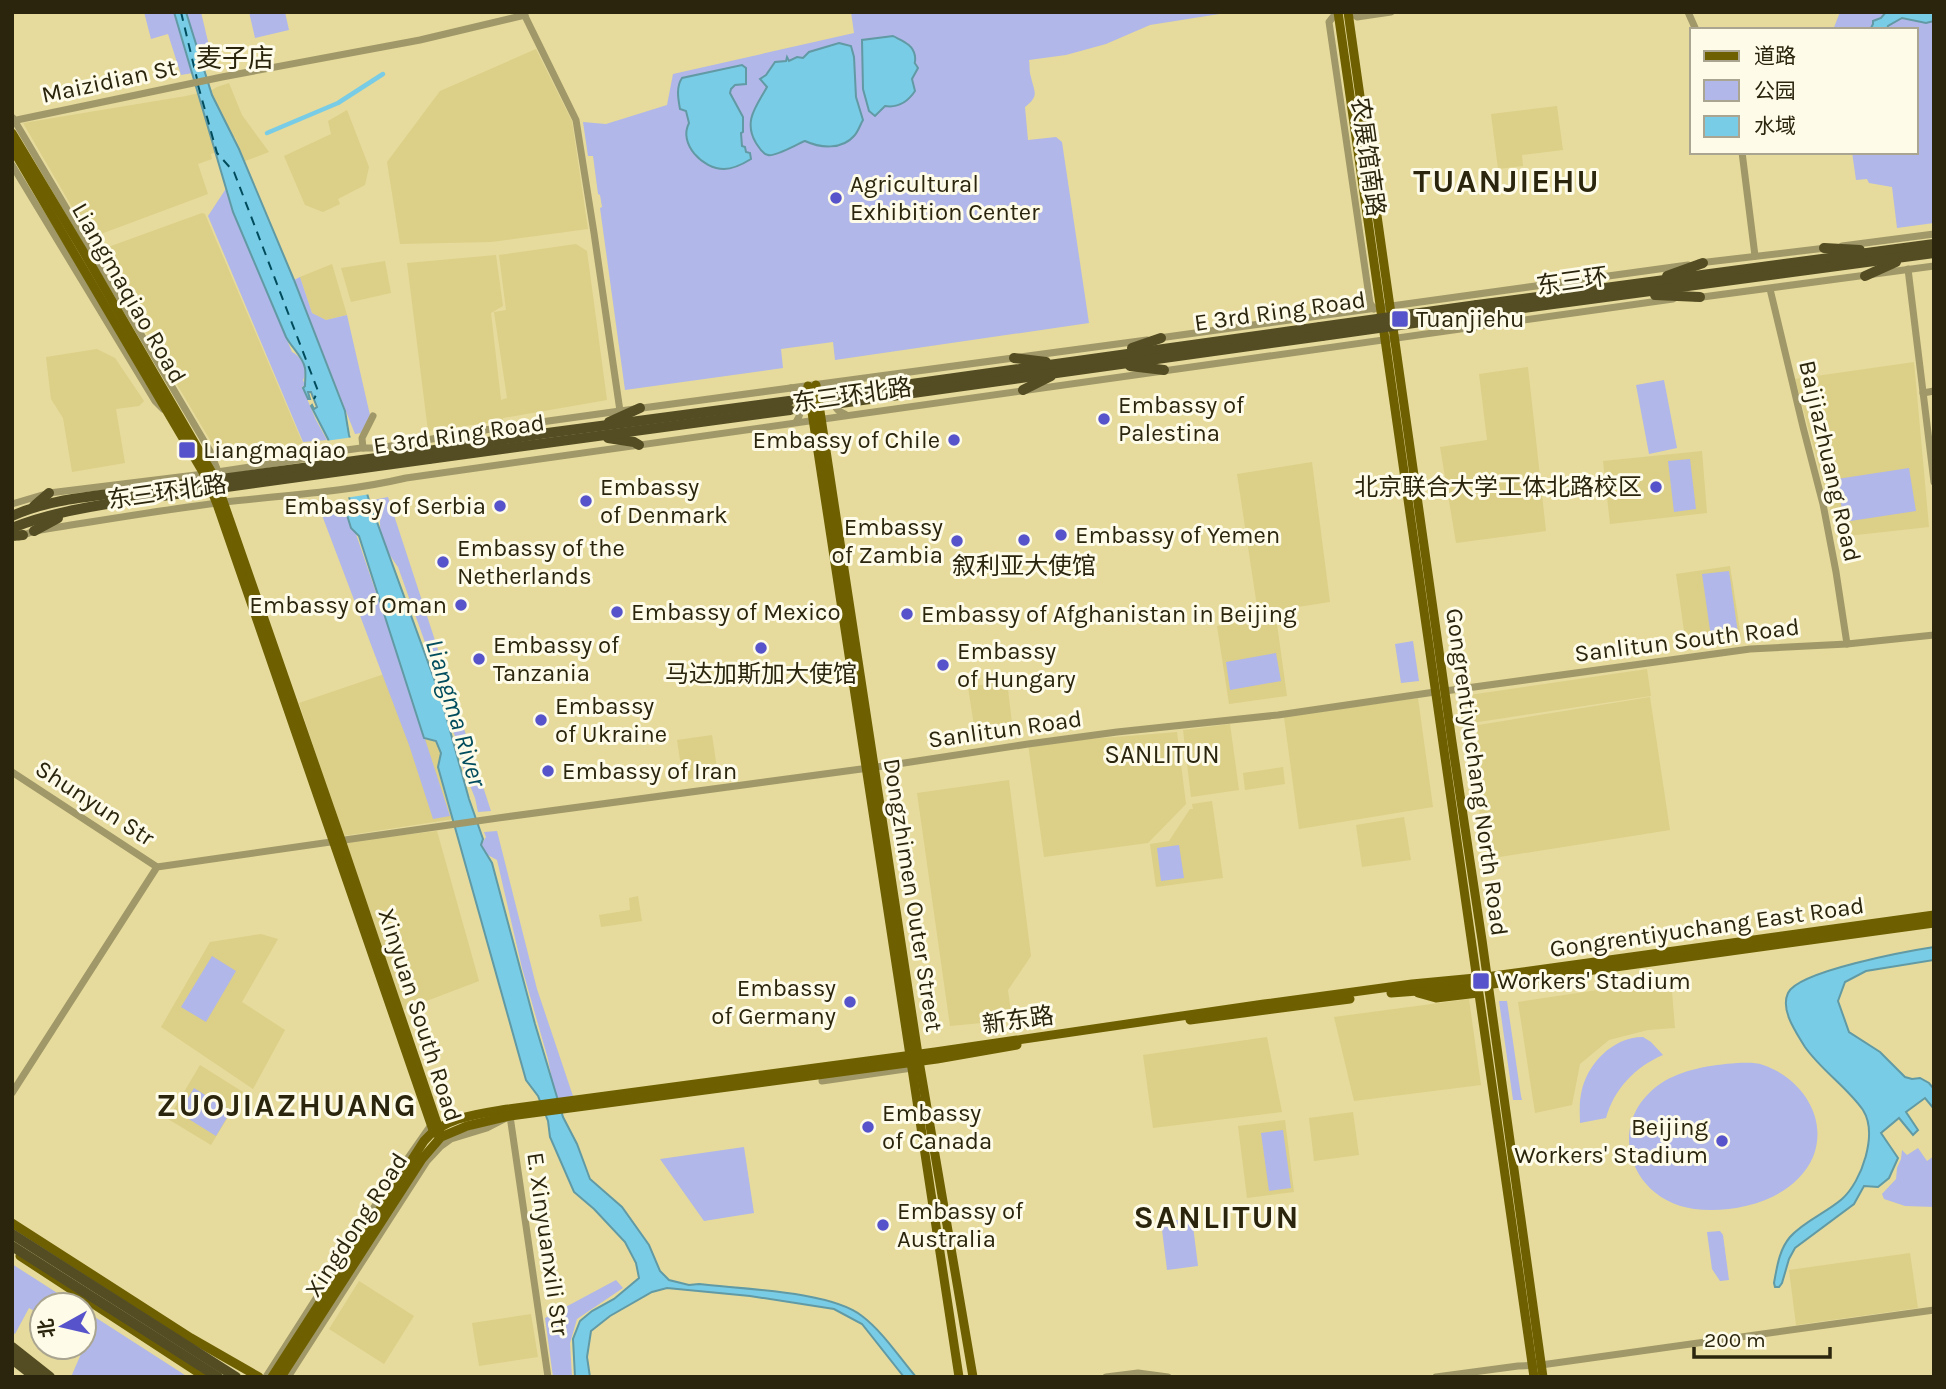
<svg xmlns="http://www.w3.org/2000/svg" width="1946" height="1389" viewBox="0 0 1946 1389" font-family="Karla,'Noto Sans SC',sans-serif">
<style>
.built{fill:#dccf88}
.green{fill:#b1b7e8}
.water{fill:#79cce5;stroke:#619aa4;stroke-width:2}
.pier{fill:#e6db9c}
.lines{fill:none;stroke-linecap:round;stroke-linejoin:round}
.canal{stroke:#79cce5;stroke-width:4.5}
.ferry{stroke:#004c5d;stroke-width:2;stroke-dasharray:9 7;stroke-linecap:butt}
.highway-tunnel{stroke:#c0b77f;stroke-width:10;stroke-dasharray:10 5;stroke-linecap:butt}
.minor{stroke:#a09868;stroke-width:7}
.major{stroke:#6e6001;stroke-width:9}
.highway{stroke:#544d24;stroke-width:10}
.highway-bridge{stroke:#544d24;stroke-width:10}
.poi-dot{fill:#5754cb;stroke:#fefbe9;stroke-width:2.5}
.labels{text-anchor:middle;dominant-baseline:central;stroke-width:6;stroke-linejoin:round;paint-order:stroke}
.street-label{font-size:24px;fill:#2a250c;stroke:#fefbe9}
.poi-label{font-size:24px;fill:#2a250c;stroke:#fefbe9;text-anchor:start}
.neighbourhood-label{font-size:26px;fill:#2a250c;stroke:#fefbe9}
.water-label{font-size:26px;font-style:italic;fill:#004c5d;stroke:#fefbe9}
.district-label{font-size:32px;font-weight:bold;letter-spacing:2px;fill:#2a250c;stroke:#fefbe9}
</style>
<rect width="100%" height="100%" fill="#e6db9c"/>
<!-- built -->
<g class="built">
<polygon points="536,49 572,121 588,229 491,242 400,244 387,162 440,91"/>
<polygon points="229,83 242,115 269,152 245,161 235,137 230,141 230,146 211,154 212,159 198,164 208,194 90,238 23,123 186,96 212,90 217,87"/>
<polygon points="1557,106 1563,150 1522,155 1523,166 1498,169 1491,114"/>
<polygon points="347,110 369,167 365,185 338,199 340,204 323,212 305,205 284,156 331,134 328,121"/>
<polygon points="202,213 205,214 303,444 225,457 219,455 98,252 100,250"/>
<polygon points="576,244 587,251 607,400 503,418 503,421 428,431 407,263 496,255 503,306 491,313 501,400 507,398 494,312 506,310 499,255"/>
<polygon points="385,261 391,293 351,302 341,268"/>
<polygon points="332,264 347,315 326,320 312,313 300,277"/>
<polygon points="97,349 115,358 144,401 139,406 116,409 125,463 72,472 63,418 51,399 46,357"/>
<polygon points="1914,362 1929,527 1838,537 1795,379"/>
<polygon points="1528,367 1546,531 1456,543 1440,447 1487,440 1479,374"/>
<polygon points="1702,451 1707,513 1610,524 1603,461"/>
<polygon points="1312,462 1330,602 1258,613 1237,474"/>
<polygon points="1730,566 1741,637 1686,645 1676,574"/>
<polygon points="1276,617 1287,696 1229,704 1217,626"/>
<polygon points="402,668 441,754 438,767 454,819 343,836 299,703"/>
<polygon points="1647,669 1651,696 1465,724 1462,696"/>
<polygon points="1007,681 1013,732 976,738 968,687"/>
<polygon points="1650,697 1670,830 1487,859 1466,727"/>
<polygon points="1418,698 1433,807 1299,829 1284,717"/>
<polygon points="1230,724 1239,790 1191,797 1183,730"/>
<polygon points="1177,732 1186,804 1148,843 1044,857 1028,744"/>
<polygon points="712,735 718,775 683,780 677,740"/>
<polygon points="1283,767 1285,784 1245,790 1243,773"/>
<polygon points="1009,780 1031,956 1008,990 1012,1020 950,1026 917,793"/>
<polygon points="1212,801 1223,878 1156,887 1150,844 1169,841 1190,809 1193,809 1192,804"/>
<polygon points="1404,817 1411,860 1362,867 1356,825"/>
<polygon points="437,831 479,981 403,1010 345,842"/>
<polygon points="638,896 642,921 601,927 599,915 630,910 629,898"/>
<polygon points="261,934 278,939 242,1002 285,1030 253,1089 161,1027 210,942"/>
<polygon points="1671,979 1675,1028 1648,1030 1609,1040 1580,1064 1572,1105 1535,1113 1518,1002"/>
<polygon points="1469,999 1481,1085 1354,1101 1334,1017"/>
<polygon points="1267,1037 1282,1112 1153,1128 1143,1055"/>
<polygon points="200,1065 243,1092 211,1145 168,1119"/>
<polygon points="1353,1112 1359,1155 1314,1161 1309,1118"/>
<polygon points="1285,1120 1294,1192 1247,1198 1238,1126"/>
<polygon points="1910,1253 1918,1308 1796,1325 1789,1270"/>
<polygon points="359,1281 414,1316 384,1364 329,1329"/>
<polygon points="531,1314 538,1357 479,1366 472,1323"/>
</g>
<!-- green -->
<g class="green">
<polygon points="144,12 174,12 193,73 181,75 168,34 151,39"/>
<polygon points="186,12 201,12 214,67 203,71"/>
<polygon points="249,12 285,12 289,30 255,38"/>
<path d="M 851,12 L 1232,12 L 1150,25 L 1106,44 L 1066,55 L 1029,60 C 1030,65 1029,72 1031,77 C 1034,92 1040,95 1025,107 L 1028,140 L 1056,137 L 1062,142 L 1089,323 L 835,360 L 833,342 L 781,349 L 783,368 L 625,390 L 600,208 L 602,207 L 600,195 L 598,194 L 593,156 L 588,156 L 583,122 L 606,124 L 667,105 L 673,74 L 854,33 Z"/>
<polygon points="1840,12 1934,12 1934,223 1897,228 1892,187 1869,183 1867,179 1856,180 1852,152 1916,152 1916,30 1833,30"/>
<path d="M 227,187 L 241,229 L 292,352 C 302,357 308,370 303,380 L 305,385 L 302,387 L 316,420 L 327,440 L 303,442 L 208,216 Z"/>
<polygon points="300,277 312,313 326,320 347,315 370,415 361,433 355,434 294,280"/>
<polygon points="1664,380 1677,448 1649,454 1636,385"/>
<polygon points="1690,459 1696,509 1674,512 1668,461"/>
<polygon points="1909,468 1916,511 1844,522 1837,479"/>
<path d="M 388,497 L 491,811 L 478,812 L 475,798 L 463,768 L 461,751 L 448,719 L 446,701 L 398,567 C 391,557 384,547 381,535 C 378,518 384,516 373,500 Z"/>
<polygon points="345,502 402,668 450,816 433,819 409,745 320,510 326,505"/>
<polygon points="1729,571 1738,633 1711,637 1702,574"/>
<polygon points="1413,641 1419,681 1401,683 1395,644"/>
<polygon points="1276,653 1281,681 1230,690 1226,662"/>
<polygon points="497,831 537,989 573,1096 556,1100 548,1059 522,968 497,860 486,854 481,845 486,837 484,832"/>
<polygon points="1179,845 1184,878 1161,881 1157,848"/>
<polygon points="212,956 236,971 206,1022 181,1007"/>
<polygon points="1507,1001 1521,1096 1522,1100 1513,1100 1499,1001"/>
<path d="M 1643,1037 L 1651,1042 L 1663,1055 C 1635,1067 1614,1089 1606,1118 L 1580,1123 C 1580,1114 1579,1104 1581,1094 C 1586,1065 1612,1037 1643,1037 Z"/>
<path d="M 1737,1063 C 1745,1063 1755,1062 1763,1065 C 1800,1077 1829,1117 1813,1157 C 1794,1200 1737,1214 1694,1209 C 1629,1200 1604,1123 1660,1084 C 1682,1069 1711,1065 1737,1063 Z"/>
<polygon points="194,1088 231,1111 216,1136 179,1113"/>
<polygon points="1283,1130 1291,1188 1269,1191 1261,1133"/>
<polygon points="744,1147 754,1213 704,1221 660,1159"/>
<polygon points="1918,1148 1927,1161 1934,1156 1934,1207 1905,1206 1884,1199 1882,1194 1896,1179 1897,1168 1901,1159 1902,1150 1907,1155"/>
<polygon points="1192,1218 1198,1266 1167,1270 1161,1222"/>
<polygon points="1720,1231 1723,1235 1729,1280 1720,1281 1712,1269 1707,1232"/>
<polygon points="12,1264 76,1305 42,1305 42,1315 29,1308 15,1334 12,1332"/>
<polygon points="616,1280 623,1288 577,1319 570,1343 572,1377 553,1377 545,1318"/>
<polygon points="84,1310 188,1377 71,1377 84,1347"/>
</g>
<!-- water -->
<g class="water">
<path d="M 174,12 L 186,12 L 212,95 L 239,149 L 294,280 L 345,411 L 349,435 L 369,500 L 441,698 L 469,799 L 483,839 L 481,845 L 492,863 L 535,1024 L 563,1117 L 577,1144 L 590,1179 L 622,1207 L 649,1245 L 660,1271 L 669,1280 L 689,1285 L 699,1284 C 740,1289 831,1291 862,1316 C 883,1332 899,1357 916,1377 L 904,1377 L 862,1324 L 834,1309 L 750,1296 L 667,1288 L 652,1292 L 610,1316 L 591,1331 L 587,1357 L 590,1377 L 575,1377 L 573,1339 L 580,1321 L 592,1311 L 614,1299 L 639,1278 L 636,1263 L 625,1242 L 594,1209 L 574,1192 L 550,1137 L 548,1121 L 538,1096 L 526,1080 L 438,767 L 441,753 L 436,741 L 424,738 L 359,536 L 351,528 L 347,515 L 350,500 L 328,439 L 311,406 L 312,405 L 314,409 L 317,407 L 311,392 L 308,392 L 310,399 L 308,399 L 303,388 L 305,386 C 305,380 306,374 305,368 C 303,357 292,348 286,337 L 233,212 Z"/>
<polygon points="1886,12 1934,13 1934,21 1926,23 1902,18 1888,26 1887,30 1870,30 1873,24 1873,21 1881,18"/>
<path d="M 893,36 C 902,41 913,44 915,56 C 916,68 912,58 918,68 L 912,79 L 915,91 C 907,103 898,108 885,106 L 875,116 L 869,111 L 863,89 L 862,40 Z"/>
<path d="M 839,43 L 851,46 L 854,57 L 856,97 L 863,120 C 860,125 858,132 854,136 C 842,150 820,148 805,141 C 797,144 775,157 768,155 C 762,154 759,147 756,143 C 743,121 756,107 767,87 L 760,79 L 766,75 L 775,62 L 786,61 L 787,57 L 789,61 L 797,57 L 803,58 L 809,52 Z"/>
<path d="M 742,65 L 746,68 L 746,84 L 735,85 L 731,89 L 730,93 L 743,117 L 743,132 L 741,133 L 742,146 L 745,147 L 746,152 L 750,153 L 751,159 C 743,164 734,169 724,169 C 703,169 678,144 689,123 L 686,111 L 680,109 C 678,98 676,87 682,78 Z"/>
<path d="M 1934,947 L 1934,960 L 1866,971 L 1845,982 L 1838,1001 L 1849,1032 L 1880,1052 L 1905,1077 L 1912,1079 L 1920,1078 L 1929,1083 L 1934,1089 L 1934,1109 L 1925,1098 L 1906,1112 L 1918,1130 L 1913,1135 L 1899,1118 L 1881,1133 L 1898,1158 L 1889,1178 L 1878,1187 L 1864,1186 L 1854,1204 L 1795,1248 L 1789,1259 L 1782,1283 L 1779,1287 L 1775,1287 L 1774,1283 C 1777,1267 1779,1250 1790,1237 C 1804,1221 1826,1213 1842,1199 C 1862,1181 1878,1134 1863,1110 C 1847,1087 1821,1070 1805,1047 C 1796,1032 1780,1010 1788,993 C 1798,971 1908,951 1934,947 Z"/>
</g>
<!-- pier -->
<polygon class="pier" points="354,437 371,494 345,498 325,441"/>
<g class="lines">
<!-- canal -->
<polyline class="canal" points="267,133 338,103 383,74"/>
<!-- ferry -->
<g class="ferry">
<polyline points="181,12 197,79"/>
<polyline points="198,85 217,153 234,172 318,391 314,399"/>
</g>
<!-- highway-tunnel -->
<g class="highway-tunnel">
<polyline points="789,401 840,394"/>
<polyline points="790,410 841,403"/>
</g>
<!-- minor -->
<g class="minor">
<polyline points="523,12 576,120 594,233 620,411"/>
<polyline points="1337,12 1329,22 1370,303 1374,309"/>
<polyline points="1350,12 1357,17 1391,12"/>
<polyline points="1688,12 1696,30"/>
<polyline points="13,118 210,451 219,474"/>
<polyline points="12,121 222,77 420,40 525,15"/>
<polyline points="1742,152 1755,256"/>
<polyline points="12,165 155,401 163,409"/>
<polyline points="1842,246 1934,234"/>
<polyline points="1699,263 1826,248"/>
<polyline points="1908,269 1934,482"/>
<polyline points="1770,289 1803,427 1823,504 1836,572 1847,644"/>
<polyline points="1695,298 1934,266"/>
<polyline points="1159,338 1688,265"/>
<path d="M 842,382 C 831,391 830,409 845,414"/>
<path d="M 791,388 C 801,397 804,411 796,422"/>
<polyline points="1923,393 1934,391"/>
<polyline points="363,448 362,438 373,416"/>
<polyline points="12,504 49,493 204,474 302,459 325,453 361,448 379,448 491,429 620,411 1147,340"/>
<path d="M 19,537 L 34,531 C 98,521 161,510 225,502 C 286,495 346,492 406,478 L 1673,299"/>
<polyline points="1445,691 1750,649 1847,644 1934,635"/>
<polyline points="12,772 157,867"/>
<polyline points="822,1081 912,1068 914,1066"/>
<polyline points="12,1093 157,867 498,818 891,765 1028,744 1117,732 1278,715 1435,692"/>
<polyline points="266,1377 380,1198 431,1125 434,1124"/>
<polyline points="288,1377 427,1161 440,1147 451,1139 487,1128 510,1116 548,1377"/>
<polyline points="1106,1377 1138,1373 1168,1377"/>
<polyline points="1436,1377 1518,1366 1541,1365 1934,1310"/>
</g>
<!-- major -->
<g class="major">
<polyline points="1338,12 1534,1377"/>
<polyline points="1348,12 1452,742 1482,940 1543,1377"/>
<polyline points="12,133 83,251 215,478 341,840 440,1132"/>
<polyline points="12,148 207,479 217,504 433,1130 437,1134"/>
<polyline points="816,385 919,1061 973,1377"/>
<polyline points="808,386 959,1377"/>
<polyline points="1391,993 1471,987 1934,923"/>
<polyline points="1418,993 1436,998 1478,993"/>
<polyline points="1190,1020 1350,999"/>
<polyline points="12,1223 191,1338 259,1377"/>
<polyline points="20,1256 205,1377"/>
<path d="M 272,1377 L 424,1141 C 444,1117 478,1114 508,1109 L 935,1052 L 1264,1004 L 1412,984 L 1486,977 L 1934,915"/>
<polyline points="281,1377 422,1159 441,1137 467,1126 510,1116 937,1059 1017,1045"/>
</g>
<!-- highway -->
<g class="highway">
<polyline points="1824,248 1860,250"/>
<polyline points="1667,276 1703,263"/>
<polyline points="1865,276 1896,262"/>
<polyline points="1655,295 1700,297"/>
<polyline points="1477,305 1934,244"/>
<polyline points="1478,314 1934,253"/>
<polyline points="1132,348 1161,338"/>
<polyline points="1014,358 1046,362"/>
<polyline points="1130,366 1164,370"/>
<polyline points="1023,390 1051,376"/>
<polyline points="840,394 1320,327"/>
<polyline points="841,403 1322,336"/>
<polyline points="609,422 640,408"/>
<polyline points="512,427 536,433"/>
<polyline points="608,438 634,442 639,445"/>
<polyline points="428,451 540,434 789,401"/>
<polyline points="429,459 790,410"/>
<polyline points="34,506 49,493"/>
<path d="M 12,516 C 47,500 87,497 125,492"/>
<path d="M 12,528 C 49,513 88,507 126,501"/>
<polyline points="34,531 58,518"/>
<polyline points="12,536 23,535"/>
<polyline points="12,1234 236,1377"/>
<polyline points="12,1246 218,1377"/>
<polyline points="12,1347 50,1377"/>
<polyline points="12,1359 35,1377"/>
</g>
<!-- highway-bridge -->
<g class="highway-bridge">
<polyline points="1320,327 1477,305"/>
<polyline points="1322,336 1478,314"/>
<polyline points="125,492 428,451"/>
<polyline points="126,501 429,459"/>
</g>
</g>
<!-- markers -->
<g class="poi-dot">
<circle cx="836" cy="198" r="7"/>
<rect x="1391" y="310" width="18" height="18" rx="3.5"/>
<circle cx="1104" cy="419" r="7"/>
<circle cx="954" cy="440" r="7"/>
<rect x="178" y="441" width="18" height="18" rx="3.5"/>
<circle cx="1656" cy="487" r="7"/>
<circle cx="586" cy="501" r="7"/>
<circle cx="500" cy="506" r="7"/>
<circle cx="1061" cy="535" r="7"/>
<circle cx="1024" cy="540" r="7"/>
<circle cx="957" cy="541" r="7"/>
<circle cx="443" cy="562" r="7"/>
<circle cx="461" cy="605" r="7"/>
<circle cx="617" cy="612" r="7"/>
<circle cx="907" cy="614" r="7"/>
<circle cx="761" cy="648" r="7"/>
<circle cx="479" cy="659" r="7"/>
<circle cx="943" cy="665" r="7"/>
<circle cx="541" cy="720" r="7"/>
<circle cx="548" cy="771" r="7"/>
<rect x="1472" y="972" width="18" height="18" rx="3.5"/>
<circle cx="850" cy="1002" r="7"/>
<circle cx="868" cy="1127" r="7"/>
<circle cx="1722" cy="1141" r="7"/>
<circle cx="883" cy="1225" r="7"/>
</g>
<g class="labels">
<!-- street labels -->
<g class="street-label">
<text transform="translate(109 81) rotate(-12)">Maizidian St</text>
<text transform="translate(1368 157) rotate(82)">农展馆南路</text>
<text transform="translate(1572 281) rotate(-8)">东三环</text>
<text transform="translate(129 293) rotate(60)">Liangmaqiao Road</text>
<text transform="translate(1280 311) rotate(-8)">E 3rd Ring Road</text>
<text transform="translate(852 395) rotate(-8)">东三环北路</text>
<text transform="translate(459 434) rotate(-8)">E 3rd Ring Road</text>
<text transform="translate(1830 461) rotate(77)">Baijiazhuang Road</text>
<text transform="translate(167 492) rotate(-8)">东三环北路</text>
<text transform="translate(1687 640) rotate(-7)">Sanlitun South Road</text>
<text transform="translate(1005 729) rotate(-8)">Sanlitun Road</text>
<text transform="translate(1477 772) rotate(82)">Gongrentiyuchang North Road</text>
<text transform="translate(95 803) rotate(33)">Shunyun Str</text>
<text transform="translate(913 895) rotate(81)">Dongzhimen Outer Street</text>
<text transform="translate(1707 927) rotate(-8)">Gongrentiyuchang East Road</text>
<text transform="translate(420 1015) rotate(72)">Xinyuan South Road</text>
<text transform="translate(1018 1020) rotate(-8)">新东路</text>
<text transform="translate(356 1225) rotate(-57)">Xingdong Road</text>
<text transform="translate(548 1244) rotate(82)">E. Xinyuanxili Str</text>
</g>
<!-- poi labels -->
<g class="poi-label">
<text x="850" y="184">Agricultural<tspan x="850" dy="28">Exhibition Center</tspan></text>
<text x="1416" y="319">Tuanjiehu</text>
<text x="1118" y="405">Embassy of<tspan x="1118" dy="28">Palestina</tspan></text>
<text x="940" y="440" text-anchor="end">Embassy of Chile</text>
<text x="203" y="450">Liangmaqiao</text>
<text x="600" y="487">Embassy<tspan x="600" dy="28">of Denmark</tspan></text>
<text x="1642" y="487" text-anchor="end">北京联合大学工体北路校区</text>
<text x="486" y="506" text-anchor="end">Embassy of Serbia</text>
<text x="943" y="527" text-anchor="end">Embassy<tspan x="943" dy="28">of Zambia</tspan></text>
<text x="1075" y="535">Embassy of Yemen</text>
<text x="457" y="548">Embassy of the<tspan x="457" dy="28">Netherlands</tspan></text>
<text x="1024" y="566" text-anchor="middle">叙利亚大使馆</text>
<text x="447" y="605" text-anchor="end">Embassy of Oman</text>
<text x="631" y="612">Embassy of Mexico</text>
<text x="921" y="614">Embassy of Afghanistan in Beijing</text>
<text x="493" y="645">Embassy of<tspan x="493" dy="28">Tanzania</tspan></text>
<text x="957" y="651">Embassy<tspan x="957" dy="28">of Hungary</tspan></text>
<text x="761" y="674" text-anchor="middle">马达加斯加大使馆</text>
<text x="555" y="706">Embassy<tspan x="555" dy="28">of Ukraine</tspan></text>
<text x="562" y="771">Embassy of Iran</text>
<text x="1497" y="981">Workers' Stadium</text>
<text x="836" y="988" text-anchor="end">Embassy<tspan x="836" dy="28">of Germany</tspan></text>
<text x="882" y="1113">Embassy<tspan x="882" dy="28">of Canada</tspan></text>
<text x="1708" y="1127" text-anchor="end">Beijing<tspan x="1708" dy="28">Workers' Stadium</tspan></text>
<text x="897" y="1211">Embassy of<tspan x="897" dy="28">Australia</tspan></text>
</g>
<!-- neighbourhood labels -->
<g class="neighbourhood-label">
<text x="235" y="58">麦子店</text>
<text x="1162" y="754">SANLITUN</text>
</g>
<!-- water labels -->
<g class="water-label">
<text transform="translate(456 713) rotate(73)">Liangma River</text>
</g>
<!-- district labels -->
<g class="district-label">
<text x="1507" y="181">TUANJIEHU</text>
<text x="287" y="1105">ZUOJIAZHUANG</text>
<text x="1217" y="1217">SANLITUN</text>
</g>
</g>
<!-- border -->
<rect width="1946" height="1389" fill="none" stroke="#2a250c" stroke-width="28"/>
<!-- legend -->
<rect x="1690" y="28" width="228" height="126" fill="#fefbe9" stroke="#a9a591" stroke-width="2"/>
<rect x="1704" y="51" width="35" height="10" fill="#6e6001" stroke="#a9a591" stroke-width="2"/>
<text x="1754" y="63" font-size="21" fill="#2a250c">道路</text>
<rect x="1704" y="80" width="35" height="21" fill="#b1b7e8" stroke="#a9a591" stroke-width="2"/>
<text x="1754" y="98" font-size="21" fill="#2a250c">公园</text>
<rect x="1704" y="116" width="35" height="21" fill="#79cce5" stroke="#a9a591" stroke-width="2"/>
<text x="1754" y="133" font-size="21" fill="#2a250c">水域</text>
<!-- north arrow -->
<g transform="translate(63 1326) rotate(262)"><circle r="33" fill="#fefbe9" stroke="#a9a591" stroke-width="2"/>
<path d="M0-5L12 26L0 18L-12 26Z" fill="#5754cb"/>
<text y="-10" font-size="19" font-weight="bold" text-anchor="middle" fill="#2a250c">北</text>
</g>
<!-- scale -->
<path d="M1694 1347v10h136v-10" fill="none" stroke="#2a250c" stroke-width="3.5"/>
<text x="1704" y="1347" font-size="21" fill="#2a250c" stroke="#fefbe9" stroke-width="5" paint-order="stroke">200 m</text>
</svg>
